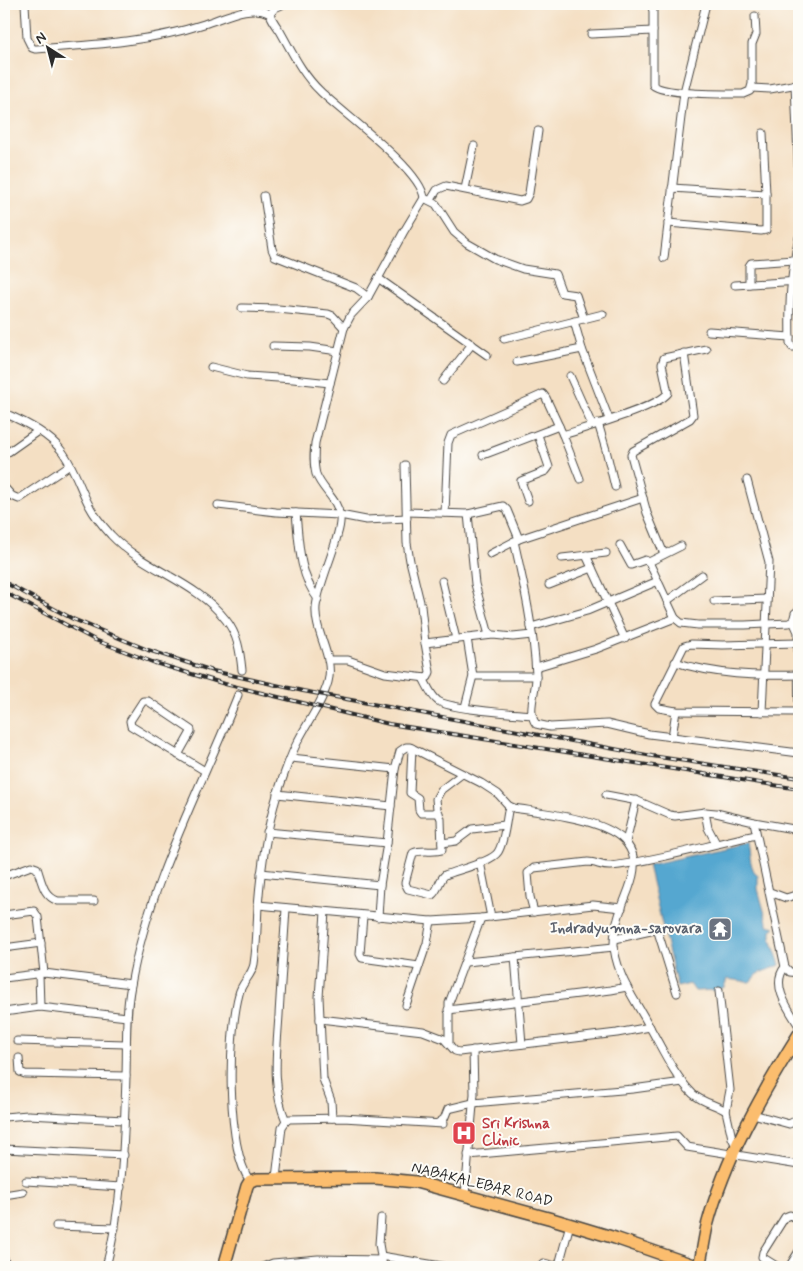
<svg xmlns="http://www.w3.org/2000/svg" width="803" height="1271" viewBox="0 0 803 1271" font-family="Mynerve,sans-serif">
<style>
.water{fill:#55a7d0;stroke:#40697e}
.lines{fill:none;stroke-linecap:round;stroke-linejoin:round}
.minor-casing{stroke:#494642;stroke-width:9}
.primary-casing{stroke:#494642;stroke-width:14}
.trunk-casing{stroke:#494642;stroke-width:14}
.minor{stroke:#fff;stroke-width:7}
.primary{stroke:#fbbd6e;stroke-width:11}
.trunk{stroke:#fbbd6e;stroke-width:11}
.rail-casing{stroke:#2b2b2b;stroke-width:4}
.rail{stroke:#fdfcf7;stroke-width:2;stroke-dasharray:5.5;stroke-linecap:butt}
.labels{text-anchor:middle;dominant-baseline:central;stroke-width:4;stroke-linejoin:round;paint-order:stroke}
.worship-label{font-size:15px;font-weight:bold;fill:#5b616d;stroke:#fdfcf7;text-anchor:end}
.health-label{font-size:15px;font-weight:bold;fill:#be3a42;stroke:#fdfcf7;text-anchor:start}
.street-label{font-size:15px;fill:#2b2b2b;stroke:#fdfcf7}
</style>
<rect width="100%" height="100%" fill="#fdfcf7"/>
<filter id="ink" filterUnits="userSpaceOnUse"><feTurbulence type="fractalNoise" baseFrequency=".02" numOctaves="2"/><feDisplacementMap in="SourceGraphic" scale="10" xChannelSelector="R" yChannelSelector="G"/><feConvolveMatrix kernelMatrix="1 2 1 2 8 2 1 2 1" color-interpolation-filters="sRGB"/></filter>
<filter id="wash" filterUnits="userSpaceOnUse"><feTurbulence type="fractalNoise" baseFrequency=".0096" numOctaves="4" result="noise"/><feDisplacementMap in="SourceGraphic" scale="20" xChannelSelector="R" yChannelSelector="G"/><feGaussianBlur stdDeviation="1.12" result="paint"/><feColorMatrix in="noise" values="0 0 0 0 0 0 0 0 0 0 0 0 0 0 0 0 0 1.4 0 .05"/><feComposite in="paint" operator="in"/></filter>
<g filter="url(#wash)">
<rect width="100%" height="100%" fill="#f4dfc3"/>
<!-- water -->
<path class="water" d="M 748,843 C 750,854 750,870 758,876 L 758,889 L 768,925 L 775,927 L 771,930 L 771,939 L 780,965 L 757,974 L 750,982 L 727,979 L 724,987 L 718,990 L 695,991 L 690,984 L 677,987 L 648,865 Z"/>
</g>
<g filter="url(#ink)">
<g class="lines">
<!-- minor casing -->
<g class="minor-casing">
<g id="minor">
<path d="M 25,4 L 27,38 L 32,48 L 35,49 C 92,45 150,42 204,24 C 224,18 250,3 270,14"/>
<path d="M 651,4 L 653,11 L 653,85 C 663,95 727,94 743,94 L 750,91 L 752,84 L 752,44 L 756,34 L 755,16"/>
<polyline points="591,34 653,31"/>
<polyline points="795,84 799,183"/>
<polyline points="752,88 770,89 798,84"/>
<polyline points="672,188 766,194"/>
<polyline points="465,189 474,146"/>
<polyline points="264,196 272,249 275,256 356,288 368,297"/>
<polyline points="424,198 436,204 454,232 467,243 495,259 523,269 555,274 562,293 576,295 584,319"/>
<polyline points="431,200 437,190 446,186 520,201 526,199 529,193 538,131"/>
<polyline points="668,223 761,231 766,230 766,194 763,133"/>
<path d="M 799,237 C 790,276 789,304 790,343 L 792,347 L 799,347"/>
<polyline points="664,258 684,92 706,4"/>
<polyline points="378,278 487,355"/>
<polyline points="749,284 749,266 751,263 794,260"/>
<polyline points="735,285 799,281"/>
<polyline points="242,308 278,309 328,314 333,316 344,328"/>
<polyline points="574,321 582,349 609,419"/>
<polyline points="709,331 790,337"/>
<polyline points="504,339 603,314"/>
<polyline points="273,346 310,347 338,351"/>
<polyline points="517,362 582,349"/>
<polyline points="211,367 247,376 293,379 330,383"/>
<polyline points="570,376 592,425"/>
<polyline points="443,381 472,344"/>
<path d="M 4,413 C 23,421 48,433 61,450 C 74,466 80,489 90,507 C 95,517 103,526 111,535 C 144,570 196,581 226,620 C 238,635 240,651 242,670"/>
<polyline points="598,423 606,450 615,487"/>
<path d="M 563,435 C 584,428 657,408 668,393 L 662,364 L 664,358 L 706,349"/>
<polyline points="4,455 38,431"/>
<polyline points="483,455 559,426"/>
<polyline points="405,465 407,543 410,561 421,606 425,643"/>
<polyline points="747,480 769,562 762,712"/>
<polyline points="4,487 12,496 19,499 70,465"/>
<polyline points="528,501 521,481 546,471 549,467 538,435"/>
<polyline points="218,505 276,512 340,515 366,520 407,518"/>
<polyline points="407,512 468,514 503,506 507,510 519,539"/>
<path d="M 296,513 C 299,543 299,575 318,599"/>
<polyline points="445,513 448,443 451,435 541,395 543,394 546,398 563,435 580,479"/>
<polyline points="468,514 475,584 489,635"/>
<path d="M 514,541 C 524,585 534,630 536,675 C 537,690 526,711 536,724 L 550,727 L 607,724 L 649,734 L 799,753"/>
<polyline points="620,545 631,565 645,560 649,562 675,618 681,623 698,625 745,625 789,623 793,621 795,613 799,610"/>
<polyline points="490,554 519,539 643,498"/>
<polyline points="664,554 647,513 631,455 633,451 690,419 693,415 684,353"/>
<polyline points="586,555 625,639"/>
<polyline points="562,558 606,553"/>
<polyline points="649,562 681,546"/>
<polyline points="442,581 456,639"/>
<polyline points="549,585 592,568"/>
<polyline points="667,601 702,575"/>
<polyline points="714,601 767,599"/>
<polyline points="793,621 798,632 799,753"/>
<polyline points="531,627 587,611 658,581"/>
<polyline points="798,643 723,645 691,644 684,646 655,704 659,708 676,711 798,712"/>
<polyline points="328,660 348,660 385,673 426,678 428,677 430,672 425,643 493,635 513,637 532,635"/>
<path d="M 675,662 C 716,675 755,676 798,675"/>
<polyline points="536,667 596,649 675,618"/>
<polyline points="473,676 536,676"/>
<path d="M 423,678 C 427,685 431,696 438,701 C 453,710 512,713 532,715"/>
<polyline points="465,707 473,676 467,638"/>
<polyline points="672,737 676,711"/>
<polyline points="412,748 410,793 418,798 419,810 421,813 439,813"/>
<polyline points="178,755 191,732 191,730 148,701 143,701 130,721 131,726 205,771"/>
<polyline points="291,758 395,769"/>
<path d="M 462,774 L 441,790 L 436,799 L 437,809 L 441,819 L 442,850 C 433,853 422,849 413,853 L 405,883 L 408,889 L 432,895 C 439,890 438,881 445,875 C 457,870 492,862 498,852 C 505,841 506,819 509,806"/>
<polyline points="277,794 391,806"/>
<polyline points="606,795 638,801 670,815 675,816 705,812 716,813 754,822 799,830"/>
<polyline points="705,812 708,828 716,843"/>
<polyline points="754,822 785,967 790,972 799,973"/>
<polyline points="267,832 387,843"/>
<polyline points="626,842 636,800"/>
<polyline points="442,843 456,841 472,829 505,825"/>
<polyline points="480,862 491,917"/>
<polyline points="261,873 380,885"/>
<path d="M 4,876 L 31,866 L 37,868 C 42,882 43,896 58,901 L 94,901"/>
<polyline points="770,892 786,898 799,894"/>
<polyline points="258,905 431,921 481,918 593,905 622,908"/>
<polyline points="325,912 319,997 323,1079 331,1101 332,1118"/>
<path d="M 534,912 L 530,897 L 528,873 L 534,868 L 588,862 C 596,862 603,867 611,866 C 660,860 708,845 756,835"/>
<polyline points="4,915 34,911 38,917 44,973"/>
<polyline points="363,916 360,954 362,958 419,966"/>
<path d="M 378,917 L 380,885 L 387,843 L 395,769 L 400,751 L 406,747 L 410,747 L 481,783 L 498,794 L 509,806 L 514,808 C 543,813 609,819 627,844 C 645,868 624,894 618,919 C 615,927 614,936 614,945 C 614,954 618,966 621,974 C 628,992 639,1007 648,1024 C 661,1046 674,1076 693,1094 C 703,1103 715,1104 726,1111 L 732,1138 L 736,1146"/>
<polyline points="615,939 655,930 658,932 677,993"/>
<polyline points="4,948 41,943"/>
<polyline points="515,957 522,1044"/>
<polyline points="466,962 614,947"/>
<path d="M 785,967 C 770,985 789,1010 799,1026"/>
<polyline points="39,974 40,1007"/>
<polyline points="4,978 44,973 131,984"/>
<polyline points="719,991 730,1090 726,1111"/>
<polyline points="406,1005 427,943 431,921"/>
<polyline points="448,1010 611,990 627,987"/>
<polyline points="4,1012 40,1007 127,1017"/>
<polyline points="320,1019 423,1031 444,1039 455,1051 459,1052 617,1033 650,1027"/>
<polyline points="17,1041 126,1044"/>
<polyline points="449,1042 449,1003 481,918"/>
<polyline points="19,1058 20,1072 25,1074 126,1076"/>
<polyline points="753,1114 789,1124 799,1119"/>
<polyline points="4,1117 28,1115 124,1120"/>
<path d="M 286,1121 C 271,1087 277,1050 279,1015 C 281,979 284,943 286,908"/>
<polyline points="438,1123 444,1119 448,1109 473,1103 633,1089 683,1082"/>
<polyline points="4,1149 124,1155"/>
<polyline points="468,1155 677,1136 687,1147 799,1165"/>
<polyline points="276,1178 282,1127 286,1121 289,1119 343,1118 443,1124"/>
<polyline points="26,1181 121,1187"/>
<path d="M 250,1181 C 226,1148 228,1035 239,994 C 241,983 252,976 254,964 C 257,945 257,925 258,906 C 261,868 266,831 277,795 C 283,777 289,758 298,741 C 308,721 322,704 328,682 C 335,657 314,633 316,607 C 318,588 331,559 336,540 C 338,532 341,525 340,517 C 338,499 322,490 316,474 C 313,463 314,453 315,443 L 344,328 L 351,315 L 368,297 L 403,233 L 424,198 C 421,169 342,113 320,91 C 302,74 292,52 280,31 C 276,25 272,20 270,14 L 275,8 L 284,4"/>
<polyline points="4,1195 23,1192"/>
<polyline points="465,1195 474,1094 473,1050"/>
<polyline points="381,1218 379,1244 383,1267"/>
<polyline points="56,1226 115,1228"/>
<polyline points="381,1256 447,1267"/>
<polyline points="4,1258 6,1267"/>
<path d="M 106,1267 C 123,1204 124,1141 126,1076 C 127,1046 125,1015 131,985 C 149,883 200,790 238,695"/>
<polyline points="263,1267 273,1263 318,1259 382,1260"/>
<polyline points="539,1267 544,1263 556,1266 559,1265 570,1224"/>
<polyline points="778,1267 762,1257 763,1252 785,1217 790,1215 799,1220"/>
<polyline points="789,1267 799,1251"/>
</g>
</g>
<!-- primary casing -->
<g class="primary-casing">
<polyline id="primary" points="224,1267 247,1186 250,1181 257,1179 375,1178 416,1182 552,1219 615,1238 699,1267"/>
</g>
<!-- trunk casing -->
<g class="trunk-casing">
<path id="trunk" d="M 699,1267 C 702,1254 704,1240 707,1226 C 725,1158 762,1093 799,1034"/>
</g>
<!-- minor -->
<use href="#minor" class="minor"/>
<!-- primary -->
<use href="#primary" class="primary"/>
<!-- trunk -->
<use href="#trunk" class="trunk"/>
<!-- rail casing -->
<g class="rail-casing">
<g id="rail">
<polyline points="4,582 73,619 148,650 213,671 303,691 652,756 799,778"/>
<polyline points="4,592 95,640 155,663 225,684 389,724 799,789"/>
</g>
</g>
<!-- rail -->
<use href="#rail" class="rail"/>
</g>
</g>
<!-- icons -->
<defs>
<g id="temple-square" transform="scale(1.25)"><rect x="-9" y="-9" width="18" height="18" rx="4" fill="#6b7280" stroke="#fdfcf7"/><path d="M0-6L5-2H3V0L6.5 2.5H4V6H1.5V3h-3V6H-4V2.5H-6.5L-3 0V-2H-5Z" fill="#fff"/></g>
<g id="hospital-square" transform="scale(1.25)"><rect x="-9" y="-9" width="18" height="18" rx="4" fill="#e0444e" stroke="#fdfcf7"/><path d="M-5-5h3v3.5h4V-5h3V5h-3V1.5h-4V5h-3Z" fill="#fff"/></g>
</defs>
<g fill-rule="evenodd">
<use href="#temple-square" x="720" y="929"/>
<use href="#hospital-square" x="464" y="1133"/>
</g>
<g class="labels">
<!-- worship labels -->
<g class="worship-label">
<text x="702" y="929">Indradyumna-sarovara</text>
</g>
<!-- health labels -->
<g class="health-label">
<text x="482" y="1124">Sri Krishna<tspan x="482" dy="17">Clinic</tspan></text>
</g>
<!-- street labels -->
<g class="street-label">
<text transform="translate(482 1185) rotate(14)">NABAKALEBAR ROAD</text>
</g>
</g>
<!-- margin -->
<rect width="803" height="1271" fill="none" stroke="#fdfcf7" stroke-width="20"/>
<!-- north arrow -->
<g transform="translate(48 48) rotate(324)" stroke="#fdfcf7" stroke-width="4" paint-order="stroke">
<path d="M0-4L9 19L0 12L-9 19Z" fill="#2b2b2b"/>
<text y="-8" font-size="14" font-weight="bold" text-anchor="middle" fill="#2b2b2b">N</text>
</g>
</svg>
